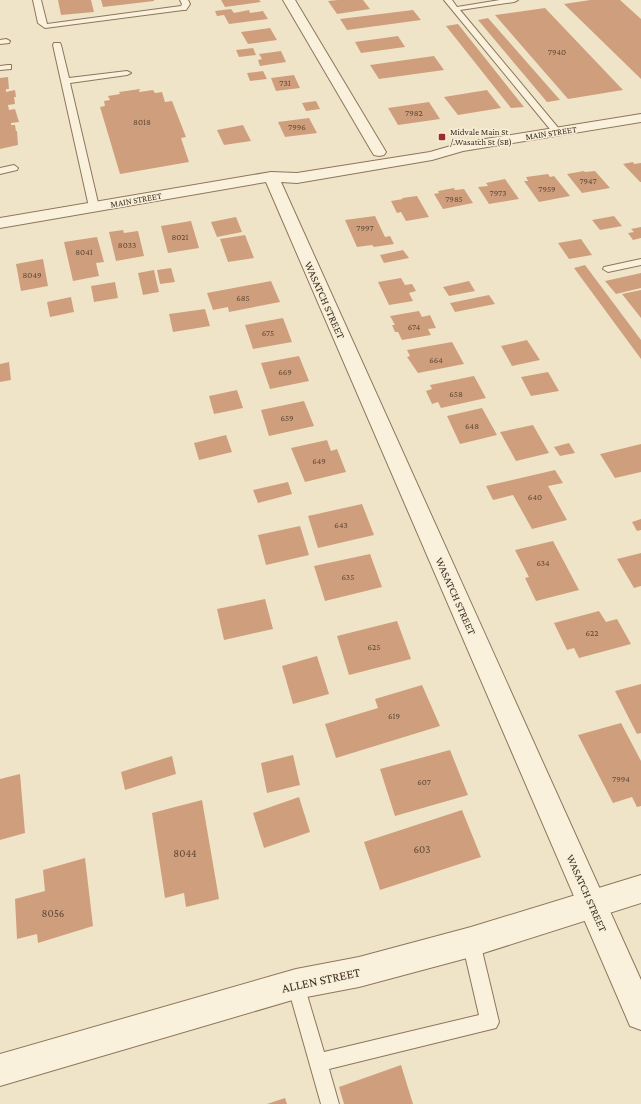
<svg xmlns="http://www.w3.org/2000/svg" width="641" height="1104" viewBox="0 0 641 1104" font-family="'Crimson Pro',serif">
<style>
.building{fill:#cf9f7d}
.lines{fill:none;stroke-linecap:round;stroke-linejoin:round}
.service-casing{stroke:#8d765c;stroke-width:2}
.minor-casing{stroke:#8d765c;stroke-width:2}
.tertiary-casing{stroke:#8d765c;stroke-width:2}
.service{fill:#faf1dc;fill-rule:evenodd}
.minor{fill:#faf1dc;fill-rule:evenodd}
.tertiary{fill:#faf1dc;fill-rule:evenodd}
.poi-dot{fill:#9e2a2b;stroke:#f7eed8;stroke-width:1.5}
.labels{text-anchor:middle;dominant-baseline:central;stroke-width:3;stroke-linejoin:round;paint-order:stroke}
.number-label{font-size:9px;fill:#624a37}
.far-poi-label{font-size:9px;fill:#3d2e20;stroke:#f7eed8;text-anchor:start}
.far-street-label{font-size:9px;fill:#3d2e20;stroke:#f7eed8}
.street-label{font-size:11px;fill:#3d2e20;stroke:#f7eed8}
.near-number-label{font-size:11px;fill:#624a37}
.near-street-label{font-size:13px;fill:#3d2e20;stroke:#f7eed8}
</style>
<rect width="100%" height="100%" fill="#f0e4c8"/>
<!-- building -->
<g class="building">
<polygon points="58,0 91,0 94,12 61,15"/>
<polygon points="101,0 154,0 154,1 103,7"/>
<polygon points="221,0 259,0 261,2 225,7"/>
<polygon points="338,0 363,0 370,9 337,14 328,1"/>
<polygon points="590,0 620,0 641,19 641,79 564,4"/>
<polygon points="545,8 623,90 568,99 495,15"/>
<polygon points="231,9 234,13 249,10 250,13 263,11 268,19 229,24 224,15 217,16 215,11"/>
<polygon points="413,10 421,20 347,30 340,19"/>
<polygon points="488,18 560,100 547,102 478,20"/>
<polygon points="458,24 524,107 511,108 446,26"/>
<polygon points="270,28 277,40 248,44 241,32"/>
<polygon points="398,36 405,47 361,53 355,42"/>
<polygon points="253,48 256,55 239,57 236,50"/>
<polygon points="281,51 286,62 260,66 258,60 262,59 259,54"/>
<polygon points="434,56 444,70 379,79 370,65"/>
<polygon points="263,71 267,79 250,81 247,73"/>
<polygon points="294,75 300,88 276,91 271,78"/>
<polygon points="8,77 9,89 6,89 6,92 15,90 16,97 14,97 15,104 8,105 9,110 15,109 19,122 11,123 11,125 15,125 16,131 17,131 18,145 0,149 0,78"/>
<polygon points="140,89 139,92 153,90 155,93 162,92 165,102 172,101 186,137 181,138 189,162 120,174 100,107 105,106 104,101 110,100 108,96 120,94 119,92"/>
<polygon points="487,90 501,108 458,115 444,97"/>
<polygon points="316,101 320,109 306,111 302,103"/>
<polygon points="429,102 440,119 398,125 388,108"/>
<polygon points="309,118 317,133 285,137 278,122"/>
<polygon points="243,125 251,141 224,145 217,130"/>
<polygon points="633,162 634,164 641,163 641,182 640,182 623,164"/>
<polygon points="584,171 585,172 595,171 610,188 582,193 567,174"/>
<polygon points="548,174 550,177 554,176 570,196 539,202 524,181 528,181 526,177"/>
<polygon points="505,179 519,199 489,204 478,187 488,186 486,183"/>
<polygon points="454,188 455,190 464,189 473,203 443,209 434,194 439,193 438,191"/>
<polygon points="417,196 429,217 406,221 401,212 397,213 391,201 403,199 402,198"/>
<polygon points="375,216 385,237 390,236 394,244 374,247 372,245 357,247 345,220"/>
<polygon points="614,216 622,226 600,230 592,220"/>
<polygon points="236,217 242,232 217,237 211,222"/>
<polygon points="191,221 199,248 168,253 161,226"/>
<polygon points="641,227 641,238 633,240 628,233 634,232 631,229"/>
<polygon points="123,230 124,233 138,231 144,256 116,261 109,232"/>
<polygon points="245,235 254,258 228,262 220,239"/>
<polygon points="97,237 104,262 96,263 99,276 73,281 64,242"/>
<polygon points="581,239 592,255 569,259 558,243"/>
<polygon points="403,250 409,258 384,263 380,255"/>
<polygon points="43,259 48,286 21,291 16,264"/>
<polygon points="585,265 641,340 641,359 574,268"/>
<polygon points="171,268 175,282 160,284 157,270"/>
<polygon points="154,270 159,292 143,295 138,273"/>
<polygon points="641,273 641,288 616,294 605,281"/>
<polygon points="401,278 405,285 412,284 416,291 409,293 413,301 389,305 378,282"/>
<polygon points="271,281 280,302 229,312 228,307 213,310 207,293"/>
<polygon points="469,281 475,291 449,296 443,287"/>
<polygon points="115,282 118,298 94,302 91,286"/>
<polygon points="641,290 641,318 622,294"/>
<polygon points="489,295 495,304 455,312 450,303"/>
<polygon points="71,297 74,312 50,317 47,302"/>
<polygon points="205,309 210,326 173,332 169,314"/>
<polygon points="419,311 422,317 430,315 436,328 428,329 431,335 402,340 398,332 395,332 392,325 395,325 390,316"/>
<polygon points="283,318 292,342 253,349 245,325"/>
<polygon points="527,340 540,360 512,366 501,346"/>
<polygon points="452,342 464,364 418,373 407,357 410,356 407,350"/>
<polygon points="299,356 309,381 270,389 261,363"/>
<polygon points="9,362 11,380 0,382 0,364"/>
<polygon points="548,372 559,391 531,396 521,377"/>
<polygon points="474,376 486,398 441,408 438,402 432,404 426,391 432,389 430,385"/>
<polygon points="237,390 243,408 214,414 209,396"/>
<polygon points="304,401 314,426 269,436 261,410"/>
<polygon points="482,408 497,435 460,444 447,416"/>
<polygon points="533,425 549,453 516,461 500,432"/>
<polygon points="226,435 232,452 199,460 194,443"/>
<polygon points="327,440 331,451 337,449 346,472 305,482 291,448"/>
<polygon points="569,443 575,453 560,456 554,447"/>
<polygon points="641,444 641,472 615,478 600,454"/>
<polygon points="555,470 563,483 548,486 567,520 532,529 513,495 493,500 486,486"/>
<polygon points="288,482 292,494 258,503 253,490"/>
<polygon points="362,504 374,535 318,548 308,516"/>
<polygon points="641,519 641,530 637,531 632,522"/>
<polygon points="300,526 309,555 266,565 258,535"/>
<polygon points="553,541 579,590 536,601 525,578 529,577 515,550"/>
<polygon points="641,553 641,586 634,588 617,559"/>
<polygon points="370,554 382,587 325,601 314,566"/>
<polygon points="265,599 273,629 224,640 217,609"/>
<polygon points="599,611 606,622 617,619 631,644 579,658 574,648 567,650 554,623"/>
<polygon points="397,621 411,659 349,675 337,636"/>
<polygon points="317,656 329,694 293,704 282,666"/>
<polygon points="641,684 641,733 637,734 615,691"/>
<polygon points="422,685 440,726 336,758 325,724 378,708 375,699"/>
<polygon points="621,723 641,761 641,806 637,807 632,797 613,803 578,735"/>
<polygon points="450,750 468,795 395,816 380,769"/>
<polygon points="293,755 300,785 267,793 261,763"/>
<polygon points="172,756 176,774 125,790 121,772"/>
<polygon points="20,774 25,833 0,840 0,779"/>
<polygon points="299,797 310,832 264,848 253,813"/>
<polygon points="202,800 219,899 186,907 184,893 165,898 152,813"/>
<polygon points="462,810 481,857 380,890 364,842"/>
<polygon points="85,858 93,926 38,943 37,934 17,939 15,899 45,891 43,870"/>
<polygon points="401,1065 413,1104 344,1104 339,1087"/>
<polygon points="285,1098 287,1104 267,1104"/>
</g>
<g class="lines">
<!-- service casing -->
<g class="service-casing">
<g id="service">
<polygon points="33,0 41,0 47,24 181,6 182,4 180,0 188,0 190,4 186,10 183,10 45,28 38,23"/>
<polygon points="444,0 452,0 457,7 500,0 518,0 514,2 460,10 560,130 561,132 560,134 554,134"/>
<polygon points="6,39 10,41 9,43 0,44 0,40"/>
<polygon points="54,43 60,43 61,45 69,78 127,71 131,73 127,75 70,83 99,207 97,209 91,209 89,207 53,45"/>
<polygon points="8,65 11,65 11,69 0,70 0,66"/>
<polygon points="14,165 18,168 17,170 0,174 0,168"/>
<polygon points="641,259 641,265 608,272 603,269 604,267"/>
<polygon points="471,933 477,936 480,942 499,1022 496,1028 329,1069 339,1104 321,1104 287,984 290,978 296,975 302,978 324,1052 479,1015 462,942 465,936"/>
</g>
</g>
<!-- minor casing -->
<g class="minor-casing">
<g id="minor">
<polygon points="283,0 295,0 386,152 384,155 379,156 374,155 372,152"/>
<polygon points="641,875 641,903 471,957 359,987 296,999 0,1086 0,1054 296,969 359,957 471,927"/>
</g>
</g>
<!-- tertiary casing -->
<g class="tertiary-casing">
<polygon id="tertiary" points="641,114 641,122 463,151 432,160 297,183 281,182 641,980 641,1030 630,1026 266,182 0,228 0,218 271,172 297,173 430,152 461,143"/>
</g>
<!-- service -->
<use href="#service" class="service"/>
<!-- minor -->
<use href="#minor" class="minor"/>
<!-- tertiary -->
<use href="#tertiary" class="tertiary"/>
</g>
<!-- markers -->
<rect class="poi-dot" x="438" y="133" width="8" height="8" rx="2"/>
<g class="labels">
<!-- number labels -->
<g class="number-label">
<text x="557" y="52">7940</text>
<text x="285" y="83">731</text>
<text x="414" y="113">7982</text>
<text x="142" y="122">8018</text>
<text x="297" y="127">7996</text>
<text x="588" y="181">7947</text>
<text x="547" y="189">7959</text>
<text x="498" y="193">7973</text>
<text x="454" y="199">7985</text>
<text x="365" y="228">7997</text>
<text x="180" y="237">8021</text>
<text x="127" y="245">8033</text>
<text x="84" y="252">8041</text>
<text x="32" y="275">8049</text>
<text x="243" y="298">685</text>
<text x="414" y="327">674</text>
<text x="268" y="333">675</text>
<text x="436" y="360">664</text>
<text x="285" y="372">669</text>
<text x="456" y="394">658</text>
<text x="287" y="418">659</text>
<text x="472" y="426">648</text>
<text x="319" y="461">649</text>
<text x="535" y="497">640</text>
<text x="341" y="525">643</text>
<text x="543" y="563">634</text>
<text x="348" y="577">635</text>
<text x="592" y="633">622</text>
<text x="374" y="647">625</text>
<text x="394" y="716">619</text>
<text x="621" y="779">7994</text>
<text x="424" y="782">607</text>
</g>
<!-- far-poi labels -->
<g class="far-poi-label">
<text x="450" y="132">Midvale Main St<tspan x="450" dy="10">/ Wasatch St (SB)</tspan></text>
</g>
<!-- far-street labels -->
<g class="far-street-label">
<text transform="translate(551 133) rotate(-9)">MAIN STREET</text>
<text transform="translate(136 200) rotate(-10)">MAIN STREET</text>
</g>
<!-- street labels -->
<g class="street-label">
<text transform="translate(325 300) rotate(66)">WASATCH STREET</text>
<text transform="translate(456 596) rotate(66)">WASATCH STREET</text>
<text transform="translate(587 893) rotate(66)">WASATCH STREET</text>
</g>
<!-- near-number labels -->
<g class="near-number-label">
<text x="422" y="849">603</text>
<text x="185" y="853">8044</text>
<text x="53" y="913">8056</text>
</g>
<!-- near-street labels -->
<g class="near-street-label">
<text transform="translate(321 980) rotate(-12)">ALLEN STREET</text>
</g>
</g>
</svg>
